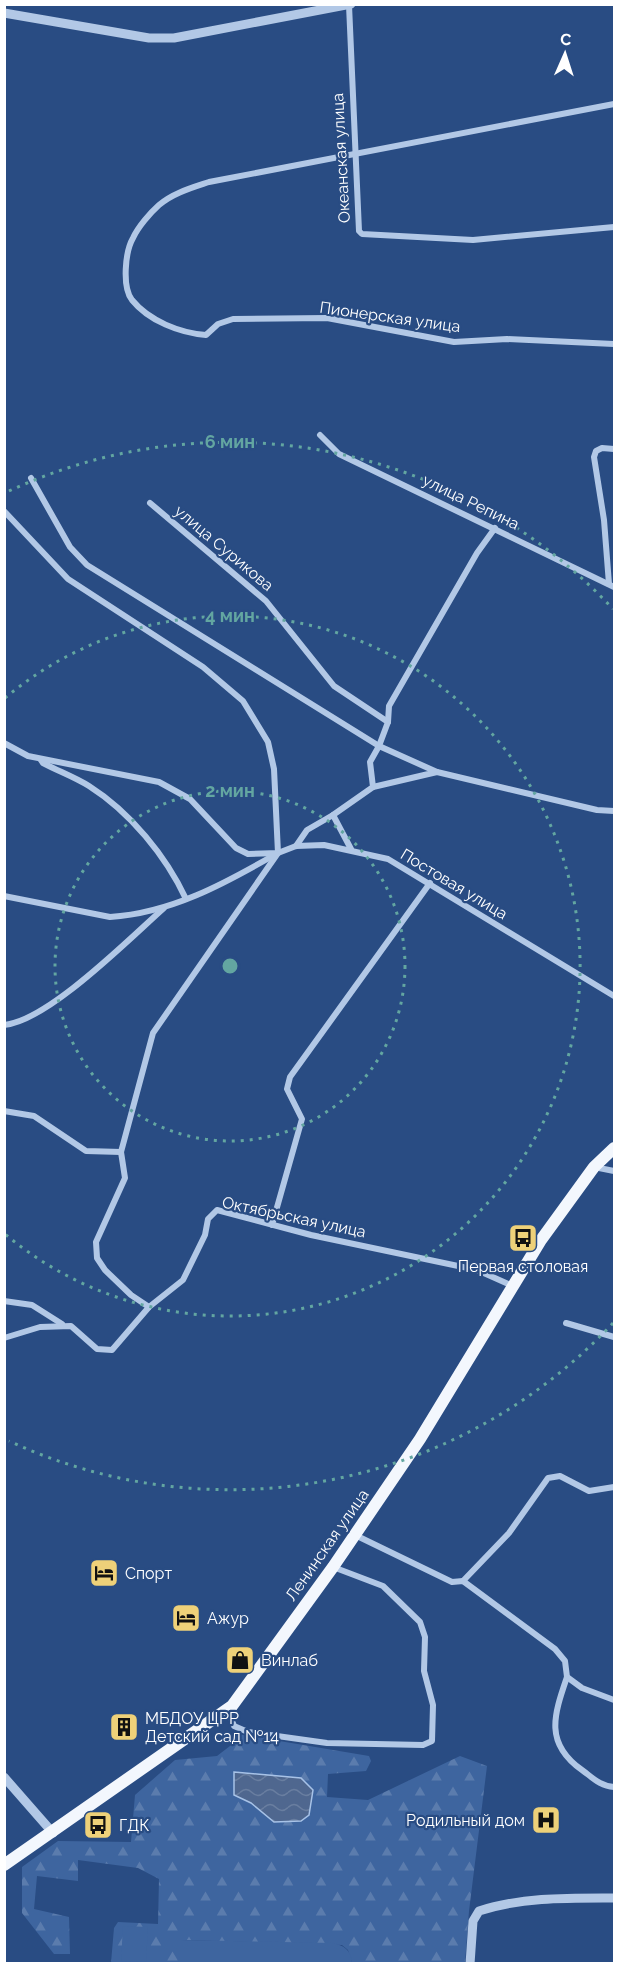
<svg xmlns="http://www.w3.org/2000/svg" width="619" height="1968" viewBox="0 0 619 1968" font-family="Raleway,sans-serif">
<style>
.forest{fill:url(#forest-firs)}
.garden{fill:#3e659f}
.water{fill:url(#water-waves);stroke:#a7c2e7;stroke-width:1.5}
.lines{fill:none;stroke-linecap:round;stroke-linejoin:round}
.minor{stroke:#b2c8e6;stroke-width:6}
.tertiary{stroke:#b2c8e6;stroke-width:9}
.primary{stroke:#f3f7fd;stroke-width:12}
.ring{fill:none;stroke:#63a6a1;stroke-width:3;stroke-dasharray:3 6}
.labels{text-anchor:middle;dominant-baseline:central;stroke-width:4.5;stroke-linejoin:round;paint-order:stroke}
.street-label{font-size:16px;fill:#fff;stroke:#294c83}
.poi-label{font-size:16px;fill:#fff;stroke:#294c83;text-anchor:start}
.centre{fill:#63a6a1;stroke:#294c83;stroke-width:3}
.ring-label{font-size:18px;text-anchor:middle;font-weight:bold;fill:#63a6a1;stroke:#294c83;stroke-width:4.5;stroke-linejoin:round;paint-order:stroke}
</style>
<defs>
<pattern id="forest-firs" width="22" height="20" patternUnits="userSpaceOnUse" patternTransform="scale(1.5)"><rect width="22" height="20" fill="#3e659f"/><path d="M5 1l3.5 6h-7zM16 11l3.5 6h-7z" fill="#5b7cad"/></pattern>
<pattern id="water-waves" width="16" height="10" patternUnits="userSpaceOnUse" patternTransform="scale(1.5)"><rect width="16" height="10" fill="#4f678f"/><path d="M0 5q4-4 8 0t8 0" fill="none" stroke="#697ea0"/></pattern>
</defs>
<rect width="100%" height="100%" fill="#294c83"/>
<!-- forest -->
<polygon class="forest" points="237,1734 369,1756 371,1761 366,1771 328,1774 327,1797 368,1800 460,1756 487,1766 469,1911 465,1963 352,1963 348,1950 342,1945 182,1940 181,1963 111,1963 114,1928 118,1922 158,1924 159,1879 138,1868 78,1860 78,1881 37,1876 34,1909 69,1917 70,1954 54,1954 22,1913 22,1867 58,1841 131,1842 135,1795 175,1760 217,1756 230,1746"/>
<!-- garden -->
<g class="garden">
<polygon points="123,1926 148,1927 146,1962 121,1961"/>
<path d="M 181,1940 L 332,1943 C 344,1945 351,1950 352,1963 L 181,1963 Z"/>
</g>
<!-- water -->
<polygon class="water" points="234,1772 301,1778 313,1790 309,1815 301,1821 274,1822 251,1803 234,1795"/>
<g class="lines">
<!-- minor -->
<g class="minor">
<polyline points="349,5 359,231 362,234 473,240 614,227"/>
<path d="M 614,104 L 209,182 C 191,188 173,193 159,205 C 150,213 138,227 133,238 C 125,252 122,287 132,300 C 149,321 180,333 206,335 L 218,324 L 233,319 L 327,318 L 454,342 L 507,339 L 614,344"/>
<polyline points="320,435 339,454 614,587"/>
<polyline points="31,478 70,547 87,565 379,746 370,762 373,787 333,815 351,849"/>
<polyline points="150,503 266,601 334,686 388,722 379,746 437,772 373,787"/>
<polyline points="4,511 68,579 203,667 243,701 268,742 274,769 278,853 153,1033 121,1152 125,1178 96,1242 97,1258 105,1270 131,1295 149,1307"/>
<polyline points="609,584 604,520 594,457 596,451 602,448 614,449"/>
<polyline points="388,722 389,706 477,553 495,528"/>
<polyline points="4,743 28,756 159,782 190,799 236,848 248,854 278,853 296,846 324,845 388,859 614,996"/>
<path d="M 41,760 L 43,763 C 58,771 75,777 89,786 C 130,812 166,856 186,899"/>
<polyline points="437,772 597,810 614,811"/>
<polyline points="296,846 307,830 333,815"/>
<path d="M 4,896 L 110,917 C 171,913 224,884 276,854"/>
<path d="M 4,1025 C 48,1021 129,939 164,908"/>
<polyline points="4,1111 34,1116 86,1151 121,1152"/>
<polyline points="594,1167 614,1171"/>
<polyline points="272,1225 302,1119 287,1089 290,1077 430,883"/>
<polyline points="4,1301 32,1305 62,1324"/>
<polyline points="566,1323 614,1337"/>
<polyline points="4,1338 40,1327 71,1326 97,1349 112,1350 149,1307 183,1280 205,1235 208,1219 217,1210 311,1235 477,1270 513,1286"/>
<polyline points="355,1535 452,1582 463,1581 555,1649 565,1661 567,1677 582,1688 614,1700"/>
<polyline points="463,1581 509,1533 548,1478 560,1476 589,1491 614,1487"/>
<path d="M 567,1677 C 554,1715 544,1743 582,1770 C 593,1778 600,1786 614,1787"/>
<polyline points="228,1710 234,1726 248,1732 327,1743 423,1745 432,1741 433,1705 424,1671 425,1637 420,1622 383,1586 333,1567"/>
</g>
<!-- tertiary -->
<g class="tertiary">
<polyline points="4,13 149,38 174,38 351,4"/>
<polyline points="4,1777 53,1833"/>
<path d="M 470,1964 L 473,1921 L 479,1911 C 521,1897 570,1898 614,1898"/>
</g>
<!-- primary -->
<polyline class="primary" points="4,1865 232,1706 333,1567 420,1439 541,1240 594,1167 614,1148"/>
</g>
<!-- distance rings -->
<g class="ring">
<circle cx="230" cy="966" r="175"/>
<path d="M5 698A350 350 0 1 1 5 1234"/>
<path d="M613 1323A524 524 0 0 1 9 1441M9 491A524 524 0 0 1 613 609"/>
</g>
<!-- icons -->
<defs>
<g id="bus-square" transform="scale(1.5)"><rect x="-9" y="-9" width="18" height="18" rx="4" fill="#eed179" stroke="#294c83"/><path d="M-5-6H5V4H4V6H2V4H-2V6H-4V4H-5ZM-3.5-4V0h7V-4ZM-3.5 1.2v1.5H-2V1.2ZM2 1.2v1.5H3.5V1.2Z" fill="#111"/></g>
<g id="hotel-square" transform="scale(1.5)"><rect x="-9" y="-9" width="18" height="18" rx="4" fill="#eed179" stroke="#294c83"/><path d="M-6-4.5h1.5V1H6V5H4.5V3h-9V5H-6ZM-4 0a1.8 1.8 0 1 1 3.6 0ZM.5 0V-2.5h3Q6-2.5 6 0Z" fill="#111"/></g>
<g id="shop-square" transform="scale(1.5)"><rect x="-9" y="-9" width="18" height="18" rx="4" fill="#eed179" stroke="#294c83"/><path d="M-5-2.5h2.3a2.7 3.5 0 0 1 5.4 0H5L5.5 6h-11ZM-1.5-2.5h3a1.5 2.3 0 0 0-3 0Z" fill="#111"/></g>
<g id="building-square" transform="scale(1.5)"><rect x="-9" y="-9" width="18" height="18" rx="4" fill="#eed179" stroke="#294c83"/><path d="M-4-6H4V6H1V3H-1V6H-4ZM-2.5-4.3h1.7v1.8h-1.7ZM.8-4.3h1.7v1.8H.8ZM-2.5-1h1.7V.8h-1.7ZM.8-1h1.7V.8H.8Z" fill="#111"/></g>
<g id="hospital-square" transform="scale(1.5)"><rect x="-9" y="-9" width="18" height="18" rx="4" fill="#eed179" stroke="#294c83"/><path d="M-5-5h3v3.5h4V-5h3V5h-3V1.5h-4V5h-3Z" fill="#111"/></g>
</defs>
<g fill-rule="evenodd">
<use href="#bus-square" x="523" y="1238"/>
<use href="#hotel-square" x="104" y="1573"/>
<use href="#hotel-square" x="186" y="1618"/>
<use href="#shop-square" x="240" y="1660"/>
<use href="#building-square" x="124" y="1727"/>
<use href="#hospital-square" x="546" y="1820"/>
<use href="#bus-square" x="98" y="1825"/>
</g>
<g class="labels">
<!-- street labels -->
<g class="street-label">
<text transform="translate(341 158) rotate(-93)">Океанская улица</text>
<text transform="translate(390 317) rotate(8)">Пионерская улица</text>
<text transform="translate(471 502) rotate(26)">улица Репина</text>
<text transform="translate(224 548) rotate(40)">улица Сурикова</text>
<text transform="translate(454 884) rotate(31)">Постовая улица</text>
<text transform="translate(294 1217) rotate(12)">Октябрьская улица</text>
<text transform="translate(327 1545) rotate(-55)">Ленинская улица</text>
</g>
<!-- poi labels -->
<g class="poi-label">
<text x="523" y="1266" text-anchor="middle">Первая столовая</text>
<text x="125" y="1573">Спорт</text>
<text x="207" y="1618">Ажур</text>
<text x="261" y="1660">Винлаб</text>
<text x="145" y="1718">МБДОУ ЦРР<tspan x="145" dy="18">Детский сад №14</tspan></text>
<text x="525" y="1820" text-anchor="end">Родильный дом</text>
<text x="119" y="1825">ГДК</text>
</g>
</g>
<circle cx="230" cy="966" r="9" class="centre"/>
<g class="ring-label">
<text x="230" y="448">6 мин</text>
<text x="230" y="622">4 мин</text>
<text x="230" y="797">2 мин</text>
</g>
<!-- border -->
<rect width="619" height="1968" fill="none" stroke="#ffffff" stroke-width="12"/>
<!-- north arrow -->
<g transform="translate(565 54) rotate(3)" stroke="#294c83" stroke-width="4.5" paint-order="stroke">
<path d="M0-4.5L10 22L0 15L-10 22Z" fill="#ffffff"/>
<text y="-9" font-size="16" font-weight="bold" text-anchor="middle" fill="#ffffff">С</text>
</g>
</svg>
